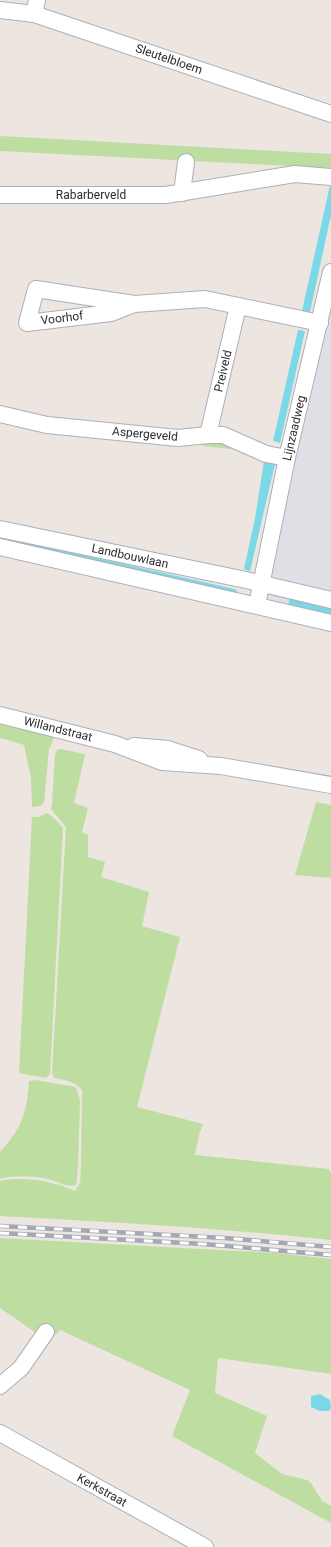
<svg xmlns="http://www.w3.org/2000/svg" width="331" height="1547" viewBox="0 0 331 1547" font-family="Roboto,sans-serif">
<style>
.industrial{fill:#e0dfe6}
.green{fill:#bedea1}
.water{fill:#7bd8e6}
.lines{fill:none;stroke-linecap:round;stroke-linejoin:round}
.stream{stroke:#7bd8e6;stroke-width:3.5}
.minor-casing{stroke:#acb0b7;stroke-width:18}
.minor{stroke:#fff;stroke-width:16}
.rail-casing{stroke:#a2a8b5;stroke-width:4.5}
.rail{stroke:#fff;stroke-width:3;stroke-dasharray:9;stroke-linecap:butt}
.labels{text-anchor:middle;dominant-baseline:central;stroke-width:3;stroke-linejoin:round;paint-order:stroke}
.street-label{font-size:12px;fill:#2c2c2c;stroke:#fff}
</style>
<rect width="100%" height="100%" fill="#ece5e0"/>
<!-- industrial -->
<polygon class="industrial" points="331,261 331,628 254,610"/>
<!-- green -->
<g class="green">
<polygon points="0,136 331,154 331,168 0,151"/>
<polygon points="221,439 251,451 202,446 206,440"/>
<polygon points="0,722 55,736 49,749 44,802 41,806 32,807 31,778 24,745 0,738"/>
<path d="M 60,749 L 85,754 L 74,803 L 88,808 L 82,832 L 88,835 L 88,857 L 105,862 L 101,877 L 149,892 L 142,926 L 180,937 L 137,1107 L 203,1124 L 199,1135 L 195,1155 L 329,1169 L 331,1174 L 331,1240 C 221,1228 110,1222 0,1216 L 0,1181 C 25,1176 52,1181 75,1191 L 80,1183 L 81,1168 L 82,1090 C 74,1081 65,1080 54,1078 L 52,1073 L 66,827 L 51,809 L 52,804 L 55,755 L 57,750 Z"/>
<polygon points="316,802 331,805 331,878 295,875"/>
<polygon points="47,813 54,818 63,828 50,1074 46,1078 19,1073 32,817 38,817"/>
<path d="M 35,1080 L 76,1087 L 80,1100 L 78,1167 L 76,1185 C 68,1188 56,1181 48,1179 C 33,1176 15,1175 0,1179 L 0,1152 C 22,1128 27,1112 29,1081 Z"/>
<polygon points="0,1238 275,1253 331,1259 331,1374 218,1358 215,1393 267,1416 255,1453 282,1474 307,1480 311,1483 322,1501 331,1506 331,1523 172,1436 190,1390 60,1330 56,1335 49,1329 42,1337 0,1308"/>
</g>
<!-- water -->
<g class="water">
<polygon points="330,185 331,185 331,215 310,312 302,311"/>
<polygon points="298,330 305,331 280,443 273,441"/>
<polygon points="264,461 275,464 250,571 244,569 255,518"/>
<polygon points="290,598 331,608 331,615 288,605"/>
<polygon points="320,1394 330,1400 331,1408 329,1411 320,1411 311,1407 311,1396"/>
</g>
<g class="lines">
<!-- stream -->
<polyline class="stream" points="0,538 235,591"/>
<!-- minor casing -->
<g class="minor-casing">
<g id="minor">
<polyline points="0,10 34,14 331,114"/>
<polyline points="34,14 37,0"/>
<polyline points="182,193 186,162"/>
<polyline points="0,195 166,195 295,174 331,177"/>
<polyline points="134,304 111,313 27,323 36,289 134,304 205,299 320,323"/>
<polyline points="0,414 47,425 178,438 208,435 223,435 266,454 287,458"/>
<polyline points="208,435 238,306"/>
<polyline points="0,529 246,580 331,600"/>
<polyline points="0,547 331,623"/>
<polyline points="257,605 287,458 331,272"/>
<polyline points="0,715 115,744 162,762 221,766 331,785"/>
<polyline points="134,746 168,749 199,759"/>
<polyline points="0,1386 21,1368 46,1332"/>
<polyline points="0,1433 205,1547"/>
</g>
</g>
<!-- minor -->
<use href="#minor" class="minor"/>
<!-- rail casing -->
<g class="rail-casing">
<g id="rail">
<polyline points="0,1226 225,1238 331,1247"/>
<polyline points="0,1233 203,1244 331,1255"/>
</g>
</g>
<!-- rail -->
<use href="#rail" class="rail"/>
</g>
<g class="labels">
<!-- street labels -->
<g class="street-label">
<text transform="translate(169 59) rotate(19)">Sleutelbloem</text>
<text x="91" y="195">Rabarberveld</text>
<text transform="translate(62 318) rotate(-7)">Voorhof</text>
<text transform="translate(223 371) rotate(-77)">Preiveld</text>
<text transform="translate(294 428) rotate(-77)">Lijnzaadweg</text>
<text transform="translate(145 434) rotate(5)">Aspergeveld</text>
<text transform="translate(130 556) rotate(12)">Landbouwlaan</text>
<text transform="translate(58 729) rotate(14)">Willandstraat</text>
<text transform="translate(102 1490) rotate(29)">Kerkstraat</text>
</g>
</g>
</svg>
